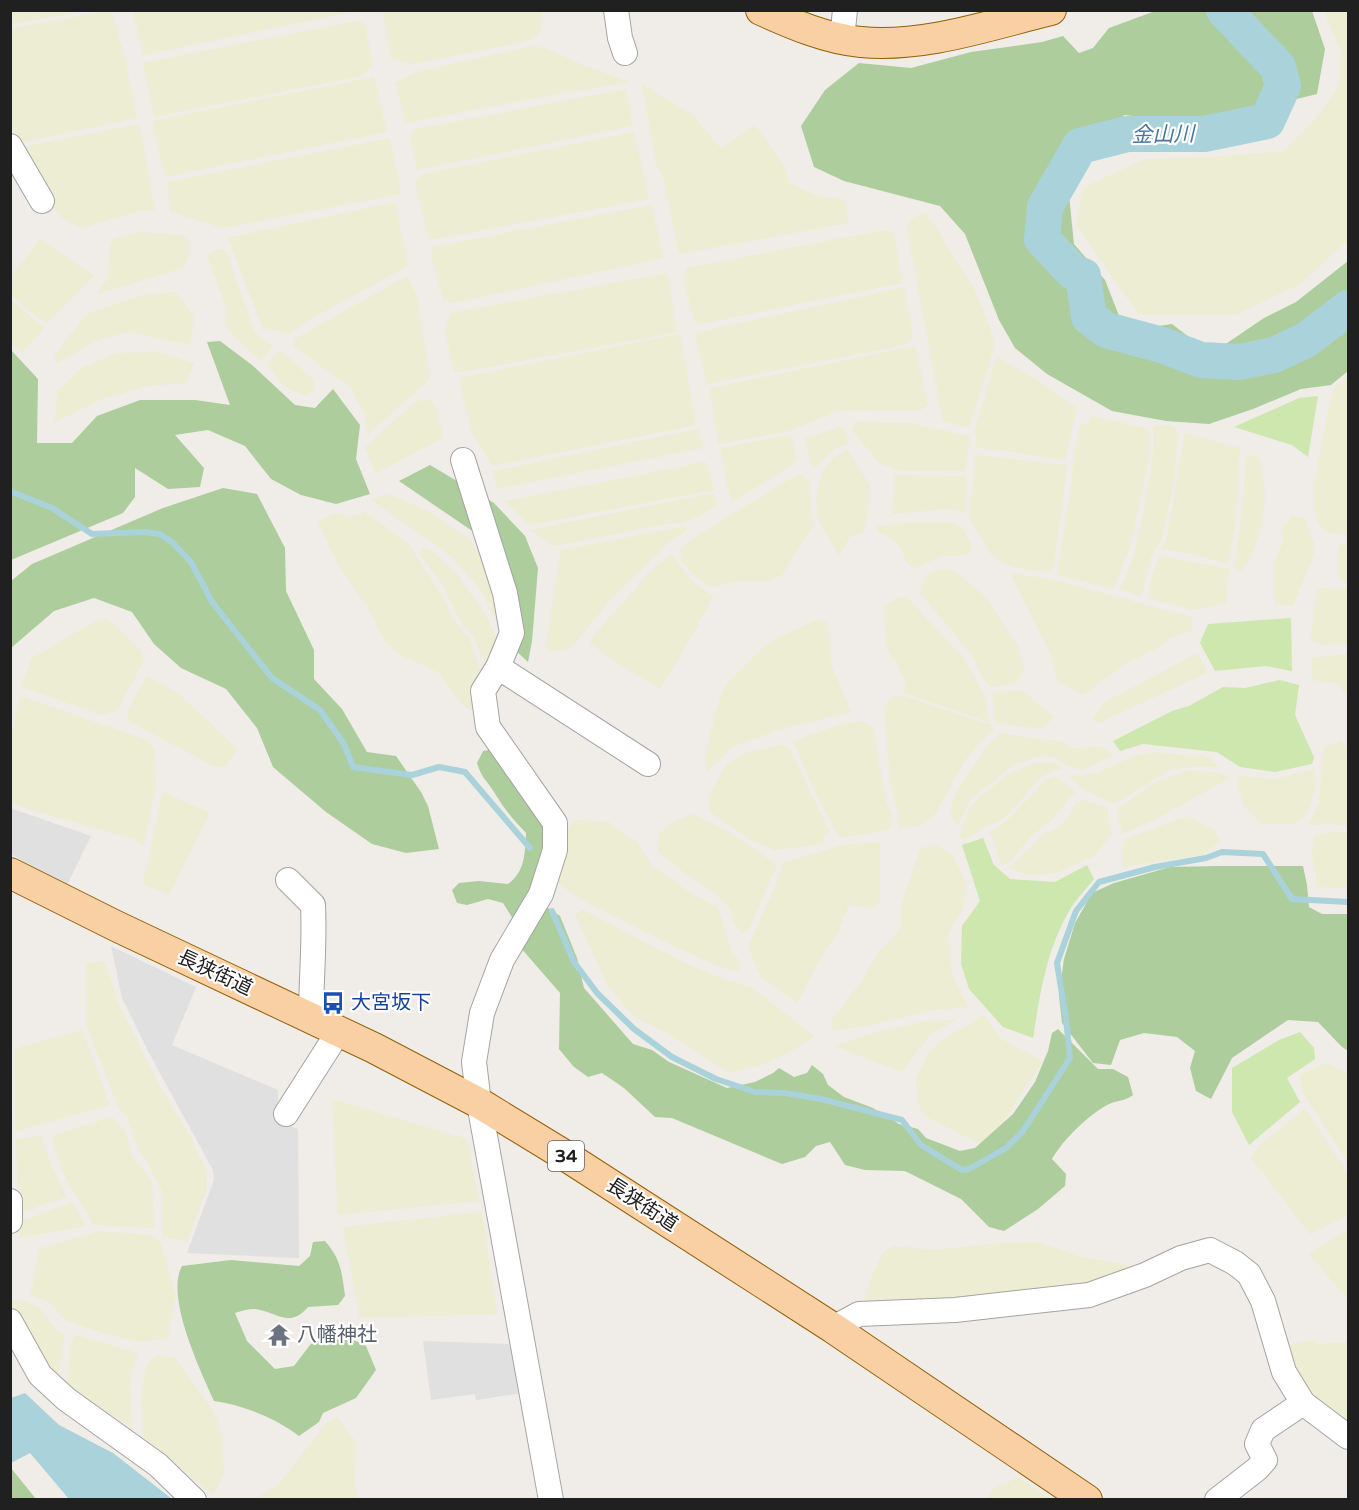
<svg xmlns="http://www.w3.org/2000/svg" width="1359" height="1510" viewBox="0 0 1359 1510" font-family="'Varela Round','Noto Sans JP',sans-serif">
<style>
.farmland{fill:#ecedd3}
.grass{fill:#cde7af}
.forest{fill:#adcd9d}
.parking{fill:#e0e0e0}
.water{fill:#a9d2db}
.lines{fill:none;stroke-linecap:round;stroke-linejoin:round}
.stream{stroke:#a9d2db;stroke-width:6}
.river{stroke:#a9d2db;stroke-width:36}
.minor-casing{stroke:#a4a4a4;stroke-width:26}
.major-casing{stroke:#946007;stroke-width:32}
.minor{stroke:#fff;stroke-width:24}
.major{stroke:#f8d0a4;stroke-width:30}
.labels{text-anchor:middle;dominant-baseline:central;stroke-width:4.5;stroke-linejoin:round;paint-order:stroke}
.shield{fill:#fff;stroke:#636363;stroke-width:1.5}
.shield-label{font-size:18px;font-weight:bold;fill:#202020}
.street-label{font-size:20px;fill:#202020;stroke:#fff}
.transit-label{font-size:20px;fill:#164399;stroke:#fff;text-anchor:start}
.worship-label{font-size:20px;fill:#5b616d;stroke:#fff;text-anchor:start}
.water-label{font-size:21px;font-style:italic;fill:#4a769c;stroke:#fff}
</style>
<rect width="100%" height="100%" fill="#f0ece7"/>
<!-- farmland -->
<g class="farmland">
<polygon points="11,10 84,10 84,11 11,24"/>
<polygon points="107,11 112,11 123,50 137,118 24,142 17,136 11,124 10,29"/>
<polygon points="133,11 134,10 356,11 143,55"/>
<polygon points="383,11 383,10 542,11 541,28 537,35 527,41 412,64 391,59"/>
<polygon points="1324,11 1348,11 1348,240 1300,284 1235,315 1139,315 1076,225 1083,188 1145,159 1212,157 1284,151 1316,118 1339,86 1341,51"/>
<polygon points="357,21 365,24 373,66 361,76 154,117 143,63"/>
<polygon points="532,46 547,49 585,66 630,82 561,93 406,123 395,83 417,72"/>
<polygon points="374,77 387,132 165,177 152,121"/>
<polygon points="642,84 693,115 721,149 755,125 784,166 789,183 813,194 845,201 849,223 679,254 664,180 656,164"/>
<polygon points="626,89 633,126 417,170 411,140 412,130"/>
<polygon points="139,124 155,211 139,211 81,228 64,219 46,199 24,147"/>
<polygon points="634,132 649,199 429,240 415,182 423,174"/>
<polygon points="390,138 401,194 223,228 170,212 167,182"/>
<polygon points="395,202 408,266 307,321 289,334 262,327 228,238"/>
<polygon points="652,205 663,258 453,303 443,300 432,259 433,247"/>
<polygon points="925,214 931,220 974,289 990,328 995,344 969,427 943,422 907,227 910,219"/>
<polygon points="884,230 894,233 902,283 696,325 683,281 687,268"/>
<polygon points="142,232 182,235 189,241 189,256 183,268 97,294 108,278 110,244 114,238"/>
<polygon points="41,239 94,276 47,323 26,309 11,294 11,277"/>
<polygon points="215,249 225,249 255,333 273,346 261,361 239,342 226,327 225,306 207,255"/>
<polygon points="667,273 677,332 462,372 454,371 445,332 451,313"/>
<polygon points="407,276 417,296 430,379 367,435 364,412 351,388 294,346 295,339"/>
<polygon points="904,287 913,337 904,345 707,384 695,333"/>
<polygon points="175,292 194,316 190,345 130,332 99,339 56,364 55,354 88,313 141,296"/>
<polygon points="10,299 44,328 22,353 11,344"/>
<polygon points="680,334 696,425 492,466 472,433 459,378"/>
<polygon points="915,346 928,405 919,411 845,410 835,412 789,431 718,444 710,388"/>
<polygon points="280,350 313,380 315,390 305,396 282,385 267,364"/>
<polygon points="157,352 194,363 186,383 146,386 100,400 55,422 57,392 82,368 117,353"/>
<polygon points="997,357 1039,381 1077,408 1065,460 977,447 975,427"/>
<polygon points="1348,376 1348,534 1346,536 1328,533 1317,522 1313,494 1328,411 1334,388"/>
<polygon points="432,400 437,411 443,438 376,473 365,448 416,401"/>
<polygon points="1091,416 1149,429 1149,458 1130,547 1113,589 1057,575 1070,493 1075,448 1081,424 1088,425"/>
<polygon points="857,422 908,423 970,436 965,471 897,470 880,464 852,430"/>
<polygon points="1161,425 1169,425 1175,428 1178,435 1172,492 1161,540 1151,556 1143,592 1140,596 1120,589 1134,556 1145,506 1153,453 1153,427"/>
<polygon points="843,426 848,444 836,448 813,469 805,438"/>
<polygon points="698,429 703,448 497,489 493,471"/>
<polygon points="1185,433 1240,448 1235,526 1228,564 1192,554 1164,549 1162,547 1167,538"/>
<polygon points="791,435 797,460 792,465 731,503 720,448"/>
<polygon points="847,449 870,486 868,512 863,533 850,536 839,555 819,522 816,499 822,474 832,459"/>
<polygon points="976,455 1067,465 1054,565 1048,572 1017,568 999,561 990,553 969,517"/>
<polygon points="1246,455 1258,456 1262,469 1265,496 1261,527 1250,560 1239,572 1234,568 1243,504"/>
<polygon points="706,462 714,490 529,525 505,501"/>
<polygon points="802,474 809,483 813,526 782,575 768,582 740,581 710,587 694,575 682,562 680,549 696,536 792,478"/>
<polygon points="895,475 966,476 965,512 949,509 892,514"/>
<polygon points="714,493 718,505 687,522 665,524 554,546 530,530"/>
<polygon points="388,494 430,512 470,540 489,568 500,629 482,591 453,557 371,500"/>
<polygon points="364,512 407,542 443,598 452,618 469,638 479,666 479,716 463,705 438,672 402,656 385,642 368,607 340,569 318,521 335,513 351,516"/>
<polygon points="1292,516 1305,518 1314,544 1314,553 1293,606 1275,605 1275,561 1284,540 1282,529"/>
<polygon points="918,522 952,522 964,530 972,548 969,553 960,556 942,556 915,568 907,563 901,548 885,534 878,534 876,526"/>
<polygon points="684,526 687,530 667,544 608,602 575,643 565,650 549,652 546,647 561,550"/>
<polygon points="1348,542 1348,585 1343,582 1339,577 1338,549 1340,545"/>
<polygon points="422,547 430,550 456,573 485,615 498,640 487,668 474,637 459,619 442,584 420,554"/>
<polygon points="672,554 692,582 713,596 693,634 660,689 619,664 590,643 597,632 652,570"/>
<polygon points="1160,556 1229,569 1226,603 1193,610 1148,598 1153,573"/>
<polygon points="942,569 954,571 986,597 1018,647 1024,667 1019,680 1013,684 991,687 982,677 972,655 920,593 925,576"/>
<polygon points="1010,573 1051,579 1191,617 1193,630 1170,638 1161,646 1125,664 1083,695 1058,682 1051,655"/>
<polygon points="1317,588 1348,589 1348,644 1321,645 1311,640"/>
<polygon points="901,597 907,598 966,661 985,697 989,722 904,693 905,681 898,665 887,650 883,606"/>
<polygon points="105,619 113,624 141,651 143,663 117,710 102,715 22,687 31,659 97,620"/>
<polygon points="818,619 828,623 831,664 851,712 785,728 733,746 707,772 705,758 716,710 725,686 768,643"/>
<polygon points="1198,653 1207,673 1098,723 1092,719 1105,702"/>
<polygon points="1348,654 1348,697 1338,684 1312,680 1312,658"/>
<polygon points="147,676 178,693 237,749 225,767 215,767 129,721 127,712"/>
<polygon points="1010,691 1023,691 1054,717 1042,729 995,723 993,693"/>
<polygon points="20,696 147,740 155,750 156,785 143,847 136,840 28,809 11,802 11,739"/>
<polygon points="904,696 991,725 994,731 983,738 965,760 935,814 919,826 899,828 899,817 890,781 884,706 894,697"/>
<polygon points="861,721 872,726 876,737 877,755 887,804 892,816 890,830 840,838 819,800 793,741 842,724"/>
<polygon points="1001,733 1062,742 1070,748 1101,747 1114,755 1083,770 1067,765 1054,757 1040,756 1015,764 971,798 958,825 951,819 952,802 962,782 991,742"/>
<polygon points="1340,741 1346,746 1348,753 1348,826 1332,824 1309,825 1319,803 1322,763 1325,747"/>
<polygon points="782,745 790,749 829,831 824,836 824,844 775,850 753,841 710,812 708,796 727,764 746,753"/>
<polygon points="1155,752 1194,756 1202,755 1210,758 1219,767 1192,767 1170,770 1114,804 1083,789 1070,776 1097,773 1137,755"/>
<polygon points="1034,763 1054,763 1060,765 1062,770 1054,770 1041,777 1004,819 983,828 964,840 959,836 969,809 977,799 1009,774"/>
<polygon points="1314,769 1316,785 1307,814 1296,824 1262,824 1243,805 1237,776 1276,779"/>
<polygon points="1187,771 1216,772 1230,778 1154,820 1122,834 1117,809 1156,782"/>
<polygon points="1056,776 1076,793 1070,797 1052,820 1031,836 1013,858 1002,866 998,858 994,840 989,833 1010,818 1047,779"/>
<polygon points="163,792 210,813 169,895 143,884"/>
<polygon points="1085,800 1108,808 1108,819 1112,834 1094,856 1056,873 1029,875 1008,868 1035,844 1044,833 1054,830 1061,825 1071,814 1075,803"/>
<polygon points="693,814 729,832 777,865 750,927 743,934 734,924 730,909 716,894 686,874 658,852 659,835 669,824"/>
<polygon points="1187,816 1214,830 1221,841 1202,855 1122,867 1124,840"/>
<polygon points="574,820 608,822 637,842 651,865 689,892 718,908 732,953 741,962 737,971 718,966 672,945 582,900 559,884 565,834"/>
<polygon points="1333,832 1348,832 1348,888 1316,887 1316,874 1312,856 1314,836"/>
<polygon points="880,842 880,902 871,909 849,904 836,937 825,950 797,1003 761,977 748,947 776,885 783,863 843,845"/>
<polygon points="935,844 953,856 966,883 963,908 947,936 953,977 968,1007 934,1010 874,1024 833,1031 831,1021 862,981 877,955 896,934 901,926 901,905 920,849"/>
<polygon points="583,910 685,963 723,979 751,987 815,1036 788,1053 764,1064 730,1073 663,1031 635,1018 608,986 575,915"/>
<polygon points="104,961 118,1002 160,1087 191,1138 207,1174 207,1189 187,1241 163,1237 162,1191 146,1160 140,1152 127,1117 118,1106 87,1027 86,963"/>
<polygon points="984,1015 1001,1039 1043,1061 986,1147 923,1115 917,1099 916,1078 928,1054 938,1043"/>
<polygon points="957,1020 932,1033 918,1050 902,1072 834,1046 877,1032 927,1021"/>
<polygon points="82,1030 110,1105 16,1131 14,1049"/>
<polygon points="1326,1063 1348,1073 1348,1162 1301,1090 1300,1075"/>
<polygon points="332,1099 467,1139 479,1201 338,1215"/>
<polygon points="1305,1109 1348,1174 1348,1215 1310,1234 1251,1158 1260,1145"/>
<polygon points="112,1117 125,1131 132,1156 152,1181 154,1228 94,1225 62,1171 52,1136"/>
<polygon points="41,1136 52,1167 66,1197 18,1213 16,1139"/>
<polygon points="72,1203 86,1226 19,1238 21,1221"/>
<polygon points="482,1212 497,1314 360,1318 343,1227"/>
<polygon points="1348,1230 1348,1300 1309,1253"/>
<polygon points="99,1231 152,1235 160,1241 176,1296 167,1339 138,1342 97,1331 65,1320 49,1302 31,1295 39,1249"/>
<polygon points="1039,1242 1081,1257 1145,1268 1088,1286 956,1300 864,1304 871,1278 883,1252 893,1246 933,1250 1003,1243"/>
<polygon points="10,1300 24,1301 39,1308 58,1331 65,1334 58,1377 53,1378 11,1312"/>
<polygon points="75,1335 138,1353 133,1363 130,1389 132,1428 67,1386 71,1345"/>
<polygon points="1312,1340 1319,1344 1348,1342 1348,1425 1329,1411 1302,1384 1282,1348"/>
<polygon points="157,1355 175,1358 213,1411 221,1433 224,1474 213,1495 144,1437 141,1401 146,1366"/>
<polygon points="337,1417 357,1444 354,1482 358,1499 255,1499 279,1484 327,1423"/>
<polygon points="1017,1477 1052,1499 986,1499 998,1484 1004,1485"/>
</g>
<!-- grass -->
<g class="grass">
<polygon points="1318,396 1308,457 1292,445 1234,427 1299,398"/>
<polygon points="1291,618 1292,671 1266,666 1215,671 1200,643 1208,624"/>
<polygon points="1280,680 1299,685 1295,715 1314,757 1312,764 1275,772 1240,767 1217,752 1143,744 1120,751 1113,741 1172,711 1189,706 1223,687 1245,688"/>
<path d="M 983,838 L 994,865 L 1010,879 L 1055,882 L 1087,865 L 1094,879 C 1087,888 1077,898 1071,908 C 1047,946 1040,994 1033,1038 L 1003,1027 L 969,989 L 961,964 L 962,926 L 980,901 L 962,845 Z"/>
<polygon points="1300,1032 1314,1048 1315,1059 1287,1078 1300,1102 1249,1145 1232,1112 1232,1068 1279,1040"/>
</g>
<!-- forest -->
<g class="forest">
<polygon points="1158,10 1312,11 1325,49 1317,94 1272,105 1246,118 1160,119 1124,115 1080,163 1068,185 1074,244 1105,280 1125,331 1172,324 1211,354 1264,318 1296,302 1348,261 1348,371 1331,385 1301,389 1253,409 1209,424 1166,421 1112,411 1047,374 1015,348 999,320 965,234 940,206 844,181 814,167 801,126 825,90 859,63 911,68 971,52 1042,42 1063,36 1079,53 1093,48 1109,28"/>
<polygon points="220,341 252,365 295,405 315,408 333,389 360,425 356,459 370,494 336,504 301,495 271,479 245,446 208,430 175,435 204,468 200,487 168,489 135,468 135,497 123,513 11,560 11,350 38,379 37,443 72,443 97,416 140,400 195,400 230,405 207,342"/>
<polygon points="430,465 494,503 525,536 538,568 532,641 528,662 515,650 506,554 399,481"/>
<polygon points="223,488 257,494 285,548 286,591 314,650 314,679 342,709 367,752 396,756 421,792 428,806 439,849 406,853 372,844 326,812 273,767 257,728 226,689 181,668 154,644 132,612 94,598 54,611 11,648 11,581 32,564 163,508"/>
<path d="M 494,749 L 545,817 L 544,905 L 560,916 L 577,958 L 584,988 L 633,1044 L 652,1050 L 669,1062 L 727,1088 L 755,1082 L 773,1073 L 779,1068 L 794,1077 L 807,1073 L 812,1065 L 823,1074 L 828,1085 L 844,1097 L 873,1108 L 899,1124 L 918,1129 L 926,1138 L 960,1151 L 975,1148 L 1013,1114 L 1035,1082 L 1048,1051 L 1052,1033 L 1058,1029 L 1098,1069 L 1113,1069 L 1128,1077 L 1133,1095 C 1124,1102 1116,1100 1107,1105 C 1087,1116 1063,1140 1052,1159 L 1066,1174 L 1065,1186 L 1038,1209 L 1004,1231 L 989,1227 L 961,1199 L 905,1171 L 865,1170 L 845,1165 L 830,1142 L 816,1146 L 805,1157 L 782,1164 L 672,1118 L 655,1117 L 624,1088 L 602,1073 L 588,1077 L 574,1067 L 559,1049 L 560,993 L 520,947 L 513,919 L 503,903 L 488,899 L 467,905 L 457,903 L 452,890 L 459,883 L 479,881 L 508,884 C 525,872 525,853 526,833 C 513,820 503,807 494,792 C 486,779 482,779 477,763 L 483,751 Z"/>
<polygon points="1216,866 1303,866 1307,885 1309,907 1322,914 1348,914 1348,1051 1342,1047 1318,1022 1288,1020 1232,1058 1211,1099 1196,1091 1190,1068 1195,1051 1177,1037 1144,1033 1120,1040 1111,1065 1093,1063 1062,1023 1059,996 1064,959 1075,923 1092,893 1114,883 1170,867"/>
<path d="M 325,1241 C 341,1259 342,1273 345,1296 L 338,1305 L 308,1307 C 289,1329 278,1312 255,1309 C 248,1309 241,1311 235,1313 L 247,1341 L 275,1369 L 294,1366 L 310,1345 L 324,1334 L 356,1341 L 366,1346 L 376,1370 L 356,1398 L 323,1413 L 319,1422 L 299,1436 C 275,1418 243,1405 214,1401 C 200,1370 165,1296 182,1266 L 231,1260 L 299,1266 L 310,1256 L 313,1242 Z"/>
<polygon points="11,1468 36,1499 11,1499"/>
</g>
<!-- parking -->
<g class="parking">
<polygon points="10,808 91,836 66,887 11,854"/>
<polygon points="111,946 196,987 172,1045 278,1090 278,1121 298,1129 299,1258 187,1253 214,1180 213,1170 149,1053 122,998"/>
<polygon points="423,1341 513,1344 522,1393 476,1400 475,1394 431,1400"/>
</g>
<!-- water -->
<polygon class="water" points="25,1393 59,1425 113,1453 172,1499 69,1499 30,1453 11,1463 11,1398"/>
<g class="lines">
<!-- stream -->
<g class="stream">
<polyline points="10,491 52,508 92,534 145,532 160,534 173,543 191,562 212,602 272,678 320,710 344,744 353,767 412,775 439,767 465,772 530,848"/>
<polyline points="552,911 574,962 597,993 634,1029 672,1057 716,1079 755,1092 785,1093 821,1099 902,1120 921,1145 962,1170 969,1169 1006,1148 1023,1131 1070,1058 1066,1019 1057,963 1076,911 1099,882 1155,867 1206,858 1222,852 1263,854 1292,899 1348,902"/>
</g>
<!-- river -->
<polyline class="river" points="1224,10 1278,67 1283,86 1267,121 1204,134 1127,134 1080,146 1045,207 1042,239 1073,272 1083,276 1089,317 1106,330 1162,345 1201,360 1239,362 1274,355 1306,340 1348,308"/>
<!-- minor casing -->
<g class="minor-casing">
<g id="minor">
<polyline points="616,10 620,38 625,53"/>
<polyline points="842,39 845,10"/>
<polyline points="10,146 42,201"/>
<polyline points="463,460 505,593 512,633 498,667 483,691 488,727 555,823 555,850 541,894 502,960 482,1013 474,1062 479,1103 551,1500"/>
<polyline points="498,667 648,764"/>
<path d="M 288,880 L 313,905 C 315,942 311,980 311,1018"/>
<polyline points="286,1114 339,1031"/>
<polyline points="10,1201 10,1221"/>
<polyline points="10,1321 40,1375 66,1399 158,1465 194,1500"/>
<polyline points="833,1328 859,1314 955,1310 1089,1295 1145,1275 1181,1258 1210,1250 1235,1263 1249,1274 1263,1301 1284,1372 1303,1403 1348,1437"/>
<polyline points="1217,1500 1257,1469 1265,1460 1257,1444 1263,1430 1303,1403"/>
</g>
</g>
<!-- major casing -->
<g class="major-casing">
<g id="major">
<path d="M 761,10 C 792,24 827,39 861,42 C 925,48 989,25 1051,10"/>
<polyline points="10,873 116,926 374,1048 479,1103 569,1158 833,1328 1087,1500"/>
</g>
</g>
<!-- minor -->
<use href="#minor" class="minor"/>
<!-- major -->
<use href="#major" class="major"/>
</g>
<!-- icons -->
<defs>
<g id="bus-bare" transform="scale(1.8)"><path d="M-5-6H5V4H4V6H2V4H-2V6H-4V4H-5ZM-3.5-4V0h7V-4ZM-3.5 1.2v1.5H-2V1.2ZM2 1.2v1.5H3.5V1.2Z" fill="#1a4fb4" stroke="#fff" stroke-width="2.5" paint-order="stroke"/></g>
<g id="temple-bare" transform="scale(1.8)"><path d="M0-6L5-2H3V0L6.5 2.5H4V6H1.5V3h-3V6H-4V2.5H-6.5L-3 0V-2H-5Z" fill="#6b7280" stroke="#fff" stroke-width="2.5" paint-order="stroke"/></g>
</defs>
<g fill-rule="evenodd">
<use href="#bus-bare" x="333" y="1003"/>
<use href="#temple-bare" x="279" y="1335"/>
</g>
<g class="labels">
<!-- shield labels -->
<rect class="shield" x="548" y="1141" width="36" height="30" rx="4.5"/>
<g class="shield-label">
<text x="566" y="1156">34</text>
</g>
<!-- street labels -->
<g class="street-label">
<text transform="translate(215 973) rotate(25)">長狭街道</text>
<text transform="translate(642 1205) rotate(33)">長狭街道</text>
</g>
<!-- transit labels -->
<g class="transit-label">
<text x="351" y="1003">大宮坂下</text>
</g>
<!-- worship labels -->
<g class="worship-label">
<text x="297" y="1335">八幡神社</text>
</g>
<!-- water labels -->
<g class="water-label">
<text transform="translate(1163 135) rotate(-1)">金山川</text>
</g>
</g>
<!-- border -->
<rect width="1359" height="1510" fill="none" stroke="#202020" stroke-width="24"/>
</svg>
